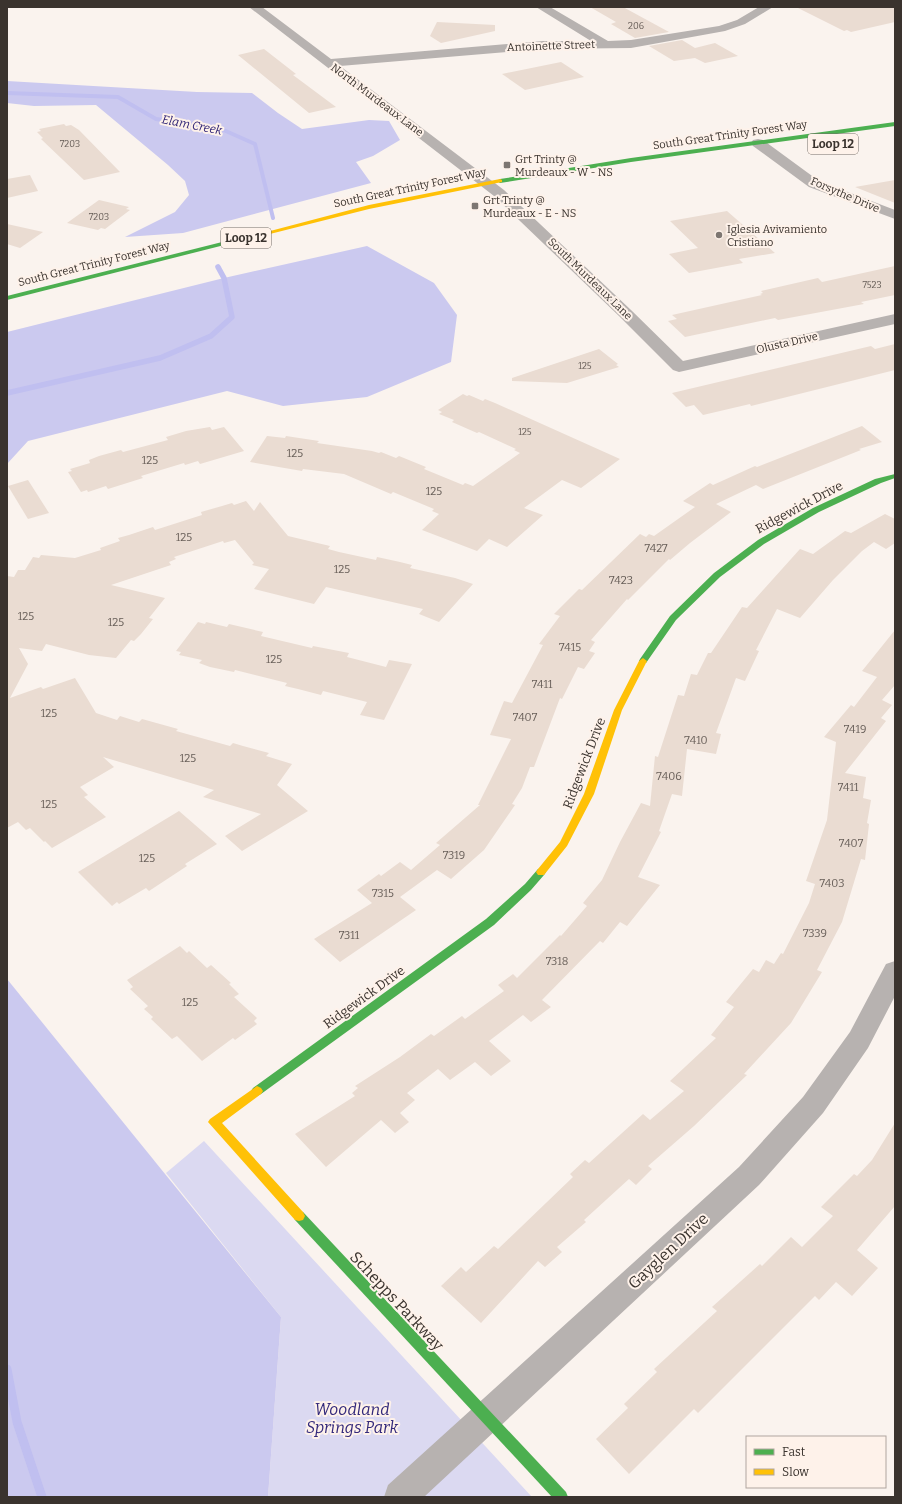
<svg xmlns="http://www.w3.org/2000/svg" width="902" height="1504" viewBox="0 0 902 1504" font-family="Bitter,serif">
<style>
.green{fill:#dbd9f1}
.forest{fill:#cbc9ef}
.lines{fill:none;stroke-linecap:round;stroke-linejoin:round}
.stream-far2{stroke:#c0bff0;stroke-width:4}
.stream-far1{stroke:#c0bff0;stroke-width:5.5}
.stream{stroke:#c0bff0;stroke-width:9}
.building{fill:#eadcd2}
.street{fill:#b7b2b0;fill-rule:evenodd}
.fast{fill:#4caf50;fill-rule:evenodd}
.slow{fill:#ffc107;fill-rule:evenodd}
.poi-dot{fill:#7d7671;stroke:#fef2ea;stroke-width:1.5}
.labels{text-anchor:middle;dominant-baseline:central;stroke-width:4;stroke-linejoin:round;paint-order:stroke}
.far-number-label{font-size:9px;fill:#665d57}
.far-street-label{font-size:11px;fill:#3a332e;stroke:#fef2ea}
.far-poi-label{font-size:11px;fill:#3a332e;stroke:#fef2ea;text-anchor:start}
.number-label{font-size:11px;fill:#665d57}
.far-water-label{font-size:12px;font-style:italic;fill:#2f2375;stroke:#fef2ea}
.shield{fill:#fef2ea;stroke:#756c66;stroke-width:1}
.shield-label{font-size:12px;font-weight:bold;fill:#3a332e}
.street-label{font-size:13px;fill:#3a332e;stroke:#fef2ea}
.near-street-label{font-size:16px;fill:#3a332e;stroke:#fef2ea}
.near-park-label{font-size:16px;font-style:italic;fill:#33297b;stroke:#fef2ea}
</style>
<rect width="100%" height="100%" fill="#faf3ee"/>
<!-- green -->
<polygon class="green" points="204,1141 532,1497 268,1497 281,1317 166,1173"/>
<!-- forest -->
<g class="forest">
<polygon points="7,81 197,92 252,93 278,113 302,129 369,120 389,121 400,140 373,156 356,162 371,183 183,233 125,237 175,212 189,195 185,181 168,165 96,105 34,106 7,103"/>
<polygon points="367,246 434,283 457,315 451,362 367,397 283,406 227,391 28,441 7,464 7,332 224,278"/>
<polygon points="7,979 281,1317 268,1497 7,1497"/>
</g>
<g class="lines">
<!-- stream-far2 -->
<polyline class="stream-far2" points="7,93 118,97 156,119 219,128 255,144 273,218"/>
<!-- stream-far1 -->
<polyline class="stream-far1" points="7,393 160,358 211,336 232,317 224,278 218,267"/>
<!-- stream -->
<polyline class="stream" points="7,1369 17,1422 42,1497"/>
</g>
<!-- building -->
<g class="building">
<polygon points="590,7 623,7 669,32 635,38 611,24 616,22"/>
<polygon points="796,7 895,7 895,22 851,32 847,30 844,31"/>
<polygon points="437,22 495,25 495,31 441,43 430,36"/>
<polygon points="682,40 695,48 715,43 738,56 705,63 695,58 674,61 649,46"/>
<polygon points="264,49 296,74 293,75 336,107 309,113 238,55"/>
<polygon points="561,62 584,77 525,90 502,74"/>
<polygon points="64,124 66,126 71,125 79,130 120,172 84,180 41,139 43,138 37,132 41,131 39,129"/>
<polygon points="30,175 38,191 7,198 7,179"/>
<polygon points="895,180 895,203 855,187"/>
<polygon points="99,200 129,207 126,209 130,210 105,229 101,228 98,230 67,223"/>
<polygon points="727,211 775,253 739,259 743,263 689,273 669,254 698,248 670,221"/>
<polygon points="7,224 43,232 20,248 7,244"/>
<polygon points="895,266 895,295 861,302 864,304 778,320 775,318 685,337 668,321 677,319 672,315 762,295 760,294 763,293 761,291 818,278 822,282"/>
<polygon points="895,344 895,370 751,406 750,404 703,415 694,405 686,407 672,393 871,346 875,349"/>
<polygon points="599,349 618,364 616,365 619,367 567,383 512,381 512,378"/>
<polygon points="463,394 467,396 469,395 483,401 485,399 495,403 620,459 581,488 562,480 524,508 543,515 507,547 489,539 477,551 422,530 439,514 432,511 434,509 393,492 391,494 344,474 303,469 302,471 250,462 267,436 285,438 286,436 319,441 317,443 372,451 379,453 381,452 396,458 399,456 426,467 424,469 463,485 465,483 473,486 520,453 514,450 516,449 479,432 477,433 452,422 454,420 439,414 442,412 438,410"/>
<polygon points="862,426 882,442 859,449 861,450 763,489 756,485 716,504 731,512 690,543 670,560 669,559 628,600 627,599 591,640 595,642 589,651 595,653 584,669 578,667 562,699 560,698 534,767 530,767 522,788 512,804 515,805 484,850 451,879 437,870 400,897 416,910 340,962 314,939 372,903 357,890 379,874 381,876 400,862 411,870 440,845 436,843 480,805 478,805 511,739 490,735 504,701 512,703 543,645 539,644 560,616 554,614 579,589 582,590 640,534 646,537 649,534 654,536 695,507 683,501 710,483 713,485 755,466 757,467"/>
<polygon points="210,427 212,430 224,427 244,451 200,464 198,461 185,465 184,463 141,476 143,478 108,489 106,486 88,492 87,490 81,492 68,472 72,471 70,469 90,463 89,460 99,456 121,450 123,452 168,440 166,437 186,431"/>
<polygon points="28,480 49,513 28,519 8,486"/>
<polygon points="246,501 254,511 260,502 288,536 330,546 328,549 339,552 376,560 377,557 400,562 412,565 410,568 455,578 473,584 439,622 419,614 423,609 326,587 314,604 254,589 269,569 252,565 254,563 235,540 224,543 223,541 174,557 176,559 169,562 171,565 111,585 165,598 149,618 153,619 141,634 134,641 131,640 116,658 89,655 46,644 42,651 19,648 28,664 10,698 41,687 43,689 75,678 96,713 117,720 120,716 139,722 142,719 178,729 176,731 230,746 233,743 243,746 269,753 266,756 292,764 277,785 308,811 242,851 225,836 261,814 203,797 214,790 103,757 114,767 80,787 88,795 84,797 106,817 52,848 45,841 44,842 30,828 26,830 18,822 7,828 7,576 14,577 18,570 25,570 33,557 39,558 41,555 75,558 101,550 100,548 120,541 118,538 129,535 153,527 155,530 202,515 201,512 222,506 232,503 234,505"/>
<polygon points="885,514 895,519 895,543 886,549 874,542 862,551 833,580 800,618 777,609 756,650 759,651 745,681 736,678 716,733 721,734 716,754 687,749 682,796 672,794 659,831 661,832 638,877 660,885 627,926 620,922 603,943 600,941 542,1000 551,1007 531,1022 523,1015 489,1041 511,1061 491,1076 475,1062 450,1080 438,1069 407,1093 415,1100 400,1113 409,1122 395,1133 381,1120 326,1167 295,1134 355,1096 352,1093 358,1088 355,1086 400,1057 431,1034 434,1036 462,1016 465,1019 504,991 498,985 513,974 517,978 560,935 561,936 587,906 583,903 602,880 620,842 641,803 650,806 655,756 658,757 678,695 684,696 691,674 697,675 708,653 711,653 742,607 747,608 800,549 813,554 845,531 851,533"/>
<polygon points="198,622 205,624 206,622 227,627 229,624 263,632 261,636 312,648 313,646 349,653 347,657 386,667 389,660 412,664 384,720 360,715 367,702 323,691 321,695 298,689 285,686 287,683 235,670 234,672 210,667 199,663 202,660 179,655 181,652 176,651"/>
<polygon points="895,630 895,685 882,700 892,705 881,718 886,721 845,773 866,777 863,798 871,800 867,823 869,824 865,860 861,859 842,922 817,970 822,972 791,1023 744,1074 747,1075 694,1126 648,1166 652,1169 636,1185 629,1179 584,1220 586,1222 557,1247 562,1252 545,1267 538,1261 481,1323 441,1286 461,1267 466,1272 494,1246 498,1249 573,1177 570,1174 585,1160 589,1163 643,1114 650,1120 684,1091 670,1081 716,1038 711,1035 734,1007 726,1002 753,969 759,972 766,960 774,964 781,953 783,954 809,903 815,884 806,881 827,820 836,742 824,737 851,705 854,707 877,677 862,671"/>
<polygon points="179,811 217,844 185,864 187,866 149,891 146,888 119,904 117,902 112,906 78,872"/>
<polygon points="180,946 187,953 189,951 207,968 211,965 231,983 229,984 239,994 234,997 257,1018 254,1021 257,1024 235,1040 233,1038 202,1061 177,1036 172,1039 151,1019 153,1017 144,1009 148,1006 130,989 133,987 127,980"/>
<polygon points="895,1123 895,1206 857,1250 878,1268 852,1296 836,1282 819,1300 815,1296 698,1413 694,1409 629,1474 596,1439 628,1408 624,1404 657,1372 654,1369 717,1311 712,1307 760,1264 762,1266 791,1237 802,1247 833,1216 821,1207 854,1174 857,1176 872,1160"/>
</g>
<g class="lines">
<!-- street -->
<g class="street">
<polygon points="249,7 262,7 331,59 543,41 591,41 536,7 550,7 608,41 631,40 719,26 737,20 759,7 773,7 745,24 725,31 631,48 543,49 340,66 504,190 631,310 683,361 895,314 895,324 679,372 673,370 619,316 494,196"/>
<polygon points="758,139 763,140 819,181 895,210 895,219 809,187 753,146 751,143 753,140"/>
<polygon points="895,961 895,996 868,1048 823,1113 759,1185 424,1497 384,1497 388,1485 739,1167 803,1097 850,1032 886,964"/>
</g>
<!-- fast -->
<g class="fast">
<polygon points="895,122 895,126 631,162 500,183 497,181 500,179 631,158"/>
<polygon points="258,233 261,235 260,236 7,300 7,296"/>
<polygon points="895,474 895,478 881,483 819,512 764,544 720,577 676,620 646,663 640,663 639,661 640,659 670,616 714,573 758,540 813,508 875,479"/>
<polygon points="541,868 544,869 546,872 544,875 531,890 494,925 261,1094 257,1096 253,1094 251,1091 253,1088 486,919 525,884 538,869"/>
<polygon points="299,1211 303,1212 566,1492 568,1497 552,1497 295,1220 293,1216 295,1212"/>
</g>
<!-- slow -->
<g class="slow">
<polygon points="500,179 502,180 502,182 369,209 258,237 255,235 369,205"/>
<polygon points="643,658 647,661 622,710 594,794 567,846 544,875 538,875 536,872 538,869 560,842 584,794 614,710 639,661"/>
<polygon points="257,1086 261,1088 263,1091 261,1094 222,1123 303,1212 305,1216 303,1220 299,1221 295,1220 208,1122 210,1119"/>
</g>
</g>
<!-- markers -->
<g class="poi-dot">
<rect x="503" y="161" width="8" height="8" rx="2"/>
<rect x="471" y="202" width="8" height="8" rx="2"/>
<circle cx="719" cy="235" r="4"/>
</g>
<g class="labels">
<!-- far-number labels -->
<g class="far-number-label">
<text x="636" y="26">206</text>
<text x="70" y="144">7203</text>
<text x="99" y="217">7203</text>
<text x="872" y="285">7523</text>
<text x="585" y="366">125</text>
<text x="525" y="432">125</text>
</g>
<!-- far-street labels -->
<g class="far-street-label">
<text transform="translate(551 46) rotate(-2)">Antoinette Street</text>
<text transform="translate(377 100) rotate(37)">North Murdeaux Lane</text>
<text transform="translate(730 135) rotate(-8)">South Great Trinity Forest Way</text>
<text transform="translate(410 188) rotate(-12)">South Great Trinity Forest Way</text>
<text transform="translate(845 195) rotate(23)">Forsythe Drive</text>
<text transform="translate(94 264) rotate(-14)">South Great Trinity Forest Way</text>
<text transform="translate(590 279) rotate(44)">South Murdeaux Lane</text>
<text transform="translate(787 343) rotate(-13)">Olusta Drive</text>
</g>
<!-- far-poi labels -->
<g class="far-poi-label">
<text x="515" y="159">Grt Trinty @<tspan x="515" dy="13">Murdeaux - W - NS</tspan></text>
<text x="483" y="200">Grt Trinty @<tspan x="483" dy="13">Murdeaux - E - NS</tspan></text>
<text x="727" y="229">Iglesia Avivamiento<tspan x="727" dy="13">Cristiano</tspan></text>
</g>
<!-- number labels -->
<g class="number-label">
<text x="295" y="453">125</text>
<text x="150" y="460">125</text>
<text x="434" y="491">125</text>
<text x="184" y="537">125</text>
<text x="656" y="548">7427</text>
<text x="342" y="569">125</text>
<text x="621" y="580">7423</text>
<text x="26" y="616">125</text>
<text x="116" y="622">125</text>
<text x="570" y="647">7415</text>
<text x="274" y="659">125</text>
<text x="542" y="684">7411</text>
<text x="49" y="713">125</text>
<text x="525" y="717">7407</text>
<text x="855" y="729">7419</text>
<text x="696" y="740">7410</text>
<text x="188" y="758">125</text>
<text x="669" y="776">7406</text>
<text x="848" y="787">7411</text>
<text x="49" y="804">125</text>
<text x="851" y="843">7407</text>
<text x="454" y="855">7319</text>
<text x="147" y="858">125</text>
<text x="832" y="883">7403</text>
<text x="383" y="893">7315</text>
<text x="815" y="933">7339</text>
<text x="349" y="935">7311</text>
<text x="557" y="961">7318</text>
<text x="190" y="1002">125</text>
</g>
<!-- far-water labels -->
<g class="far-water-label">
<text transform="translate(192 125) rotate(11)">Elam Creek</text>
</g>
<!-- shield labels -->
<g class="shield">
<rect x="808" y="134" width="50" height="20" rx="3"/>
<rect x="221" y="228" width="50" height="20" rx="3"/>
</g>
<g class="shield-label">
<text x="833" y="144">Loop 12</text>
<text x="246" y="238">Loop 12</text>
</g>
<!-- street labels -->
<g class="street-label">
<text transform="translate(799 507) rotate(-28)">Ridgewick Drive</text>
<text transform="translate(584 763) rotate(-69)">Ridgewick Drive</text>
<text transform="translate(364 997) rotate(-36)">Ridgewick Drive</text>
</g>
<!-- near-street labels -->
<g class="near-street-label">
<text transform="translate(668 1251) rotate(-43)">Gayglen Drive</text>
<text transform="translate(397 1301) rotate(47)">Schepps Parkway</text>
</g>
<!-- near-park labels -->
<g class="near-park-label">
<text x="352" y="1409">Woodland<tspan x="352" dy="18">Springs Park</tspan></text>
</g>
</g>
<!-- border -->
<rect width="902" height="1504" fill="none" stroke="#3a332e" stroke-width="16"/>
<!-- legend -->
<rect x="746" y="1436" width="140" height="52" fill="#fef2ea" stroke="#b0a69f"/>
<rect x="754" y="1449" width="20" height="6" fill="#4caf50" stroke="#b0a69f"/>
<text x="782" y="1456" font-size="12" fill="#3a332e">Fast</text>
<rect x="754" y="1469" width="20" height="6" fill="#ffc107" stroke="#b0a69f"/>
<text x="782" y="1476" font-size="12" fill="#3a332e">Slow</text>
</svg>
